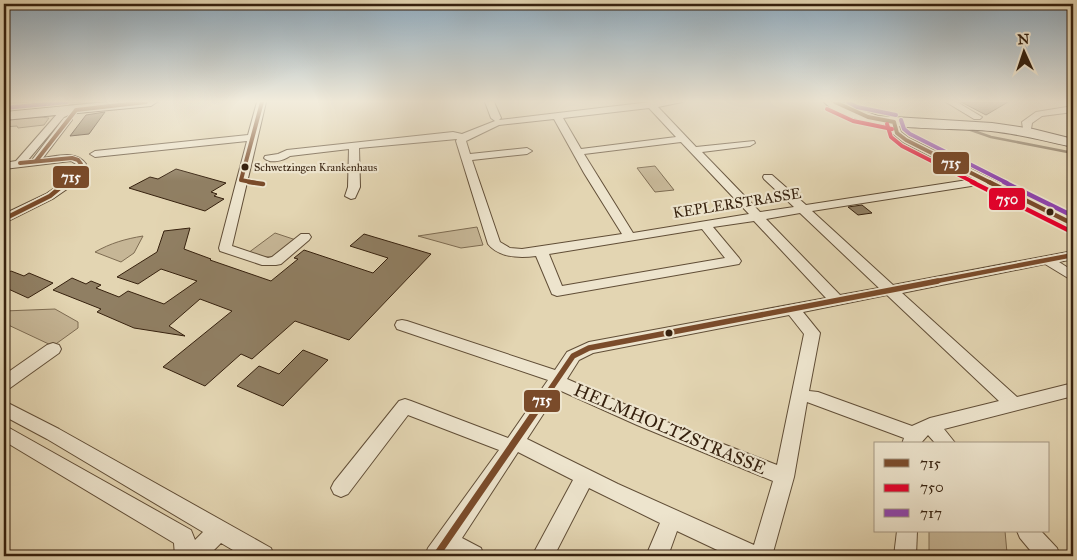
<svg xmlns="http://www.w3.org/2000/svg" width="1077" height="560" viewBox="0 0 1077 560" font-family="'IM FELL Great Primer',serif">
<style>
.green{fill:#c6b696;stroke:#7e6c52}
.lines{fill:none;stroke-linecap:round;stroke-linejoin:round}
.stream{stroke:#7a684f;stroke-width:2.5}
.building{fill:#907f63;stroke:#36210e}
.minor-casing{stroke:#614e37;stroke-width:2}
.secondary-casing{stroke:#36210e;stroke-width:2}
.minor{fill:#ede4cd;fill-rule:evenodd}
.secondary{fill:#ede4cd;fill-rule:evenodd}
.bus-1-far3-casing{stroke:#ede4cd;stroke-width:6}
.bus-1-far2-casing{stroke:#ede4cd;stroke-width:8}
.bus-1-far1-casing{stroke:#ede4cd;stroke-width:9}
.bus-1-casing{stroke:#ede4cd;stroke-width:11}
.bus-2-far1-casing{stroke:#ede4cd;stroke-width:6}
.bus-2-casing{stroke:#ede4cd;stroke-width:8}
.bus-3-far1-casing{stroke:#ede4cd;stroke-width:6}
.bus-3-casing{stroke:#ede4cd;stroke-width:8}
.bus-1-far3{stroke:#7a4b2a;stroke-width:4}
.bus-1-far2{stroke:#7a4b2a;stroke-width:4.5}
.bus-1-far1{stroke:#7a4b2a;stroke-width:5.5}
.bus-1{stroke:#7a4b2a;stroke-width:7}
.bus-2-far1{stroke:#e4002b;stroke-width:4}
.bus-2{stroke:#e4002b;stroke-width:4.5}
.bus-3-far1{stroke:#8e44ad;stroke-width:4}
.bus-3{stroke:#8e44ad;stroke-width:4.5}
.bus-dot{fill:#36210e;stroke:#ede4cd;stroke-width:2}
.labels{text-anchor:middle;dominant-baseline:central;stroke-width:4.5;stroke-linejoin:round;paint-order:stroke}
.far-bus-label{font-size:11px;fill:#36210e;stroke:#ede4cd;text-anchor:start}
.street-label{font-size:15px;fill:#36210e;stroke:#ede4cd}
.near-street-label{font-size:18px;fill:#36210e;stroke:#ede4cd}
.line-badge{stroke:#ede4cd;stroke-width:2}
.badge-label{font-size:14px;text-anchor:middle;font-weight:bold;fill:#fff}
</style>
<rect width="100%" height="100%" fill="#e3d5b2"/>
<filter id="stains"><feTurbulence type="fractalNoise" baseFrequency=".004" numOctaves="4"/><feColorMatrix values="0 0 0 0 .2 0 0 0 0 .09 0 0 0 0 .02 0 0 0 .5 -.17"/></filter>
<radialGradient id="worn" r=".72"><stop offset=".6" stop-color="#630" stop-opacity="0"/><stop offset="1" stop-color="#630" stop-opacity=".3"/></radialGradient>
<!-- green -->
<g class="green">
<polygon points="4,102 99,102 4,111"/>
<polygon points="41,117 49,118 44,125 18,128 17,126 4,127 4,120"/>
<polygon points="655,166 674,190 655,192 637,168"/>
<polygon points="477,227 483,245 461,248 418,236"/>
<path d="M 275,233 L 296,240 C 277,257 274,261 248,253 Z"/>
<path d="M 143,236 L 134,253 L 121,262 L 95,252 C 111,243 125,239 143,236 Z"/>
<polygon points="55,309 78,322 78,328 53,346 4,323 4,311"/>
<polygon points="929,531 1005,531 1007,553 997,556 929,556"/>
</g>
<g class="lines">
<!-- stream -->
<polyline class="stream" points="965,128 991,137 1073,153"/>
</g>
<!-- building -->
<g class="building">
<polygon points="961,102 1008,102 986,115"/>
<polygon points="105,112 89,134 70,136 86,115"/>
<polygon points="176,169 226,183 211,192 217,194 214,196 224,199 205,211 129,188 150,177 158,179"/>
<polygon points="862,205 872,213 858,215 848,207"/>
<polygon points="190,228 184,249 211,259 210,260 271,281 298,259 294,258 304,250 373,273 388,258 350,246 364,234 431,254 349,340 295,321 252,359 241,354 205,386 163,367 232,311 200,299 169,326 185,336 134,328 97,312 101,309 53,290 72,278 86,284 91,281 101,285 96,288 119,297 128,291 164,304 197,281 161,269 138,284 117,277 157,252 164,231"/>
<polygon points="11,271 24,276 29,273 53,283 28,298 4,287 4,275"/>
<polygon points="303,350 328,360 283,406 237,386 259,366 279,374"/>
</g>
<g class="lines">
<!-- minor casing -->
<g class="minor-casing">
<g id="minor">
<polygon points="257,102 266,102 232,246 268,258 272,257 301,234 309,234 311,237 309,240 281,264 276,265 262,265 220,251 219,248 247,141 95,157 90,154 95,151 248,135"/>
<path d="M 485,102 L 494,102 L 501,118 L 499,120 L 650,102 L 682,102 L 658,107 L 696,147 L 754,141 L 755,143 L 750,146 L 702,152 L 760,212 L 794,207 L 764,179 L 763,177 L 764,175 L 772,175 L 806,205 L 974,179 L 903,142 L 892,133 L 889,122 L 891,120 L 897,120 L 901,132 L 909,138 L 1073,219 L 1073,228 L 984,184 L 812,211 L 893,285 L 1073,251 L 1073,259 L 1059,262 L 1073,271 L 1073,281 L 1045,264 L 902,293 L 1017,397 L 1073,383 L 1073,396 L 944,429 L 956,444 L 936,444 L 928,435 L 920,444 L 902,444 L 904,438 L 807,402 L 794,477 L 772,556 L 730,556 L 677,531 L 668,556 L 646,556 L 660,523 L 589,488 L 554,556 L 532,556 L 573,480 L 518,452 L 462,538 L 481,548 L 484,556 L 454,556 L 451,554 L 449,556 L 425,556 L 428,548 L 499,450 L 408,415 L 348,494 L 341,497 L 334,494 L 331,488 L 334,482 L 399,401 L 405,399 L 411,401 L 508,438 L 548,380 L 397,329 L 395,325 L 397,321 L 402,320 L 407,321 L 555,370 L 567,352 L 589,342 L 826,298 L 754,221 L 713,227 L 739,258 L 741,261 L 739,264 L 557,296 L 552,294 L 536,256 C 520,258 499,258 488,244 L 456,141 L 457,139 L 359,148 L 360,187 L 355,198 L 351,199 L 345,196 L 348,187 L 349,149 L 290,156 C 283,161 270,164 264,158 L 265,156 L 278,154 L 287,150 L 453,132 L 462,134 L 495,121 L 491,118 ZM 649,108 L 676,137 L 581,149 L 563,118 ZM 554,119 L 584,173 L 622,234 L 522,249 L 510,248 L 500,242 L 472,160 L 527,154 L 532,151 L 527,148 L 470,154 L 466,141 L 499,125 ZM 681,142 L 749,214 L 633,233 L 584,154 ZM 800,213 L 879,288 L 840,295 L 766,219 ZM 702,229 L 725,258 L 562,286 L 549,254 ZM 887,295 L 999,401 L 930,418 L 912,426 L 818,392 L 809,391 L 820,333 L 803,312 ZM 789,315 L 804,334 L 777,465 L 649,415 L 567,379 L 579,360 L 593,353 ZM 559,390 L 637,425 L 773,481 L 754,545 L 618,484 L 527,439 Z"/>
<polygon points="946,102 957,102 982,117 980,119 974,119"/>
<path d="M 77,105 L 80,106 L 80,110 L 64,117 L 28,160 L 32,160 L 64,118 L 67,117 L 72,120 L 43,158 C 58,156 76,150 86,164 L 67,189 L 54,198 L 4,223 L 4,214 L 46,194 L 59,185 L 76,164 L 71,161 L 4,169 L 4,163 L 16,161 L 58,113 Z"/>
<polygon points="1073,106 1073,112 1042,116 1032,123 1030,135 1024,135 1022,122 1036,112"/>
<polygon points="53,343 59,345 61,349 59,353 10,388 4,389 4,375 47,345"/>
<polygon points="4,401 59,429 271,548 274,556 243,556 221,543 208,556 175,556 174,543 4,441 4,425 191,530 195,540 203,532 47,439 4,416"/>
<polygon points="897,531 917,531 916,556 894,556"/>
<polygon points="1017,531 1041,531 1057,548 1060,556 1035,556 1020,538"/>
</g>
</g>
<!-- secondary casing -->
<g class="secondary-casing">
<g id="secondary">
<polygon points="107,102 157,102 151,106 4,120 4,112"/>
<path d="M 824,102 L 840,102 L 878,116 L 992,123 L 1033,129 L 1073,139 L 1073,147 C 1046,141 1019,134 991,131 C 950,127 853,133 824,102 Z"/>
</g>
</g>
<!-- minor -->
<use href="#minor" class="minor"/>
<!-- secondary -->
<use href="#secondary" class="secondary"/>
<!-- bus-1-far3 casing -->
<g class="bus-1-far3-casing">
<g id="bus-1-far3">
<polyline points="835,102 868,117 894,122 897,133 906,140 991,183"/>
<polyline points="36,161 76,110 146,102"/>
<polyline points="20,163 72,158 78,160 81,164 66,183"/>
<polyline points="256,183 241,180 262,102"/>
</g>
</g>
<!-- bus-1-far2 casing -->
<g class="bus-1-far2-casing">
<g id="bus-1-far2">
<polyline points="249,182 263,184"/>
<polyline points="989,182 1073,224"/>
<polyline points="4,219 50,196 67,182"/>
<polyline points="932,282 1073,255"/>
</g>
</g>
<!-- bus-1-far1 casing -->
<g class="bus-1-far1-casing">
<polyline id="bus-1-far1" points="539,406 573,356 589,348 938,281"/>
</g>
<!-- bus-1 casing -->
<g class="bus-1-casing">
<polyline id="bus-1" points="436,556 540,405"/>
</g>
<!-- bus-2-far1 casing -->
<g class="bus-2-far1-casing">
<g id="bus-2-far1">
<polyline points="827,109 853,121 892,129"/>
<polyline points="887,124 891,137 902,146 975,183"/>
</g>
</g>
<!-- bus-2 casing -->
<g class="bus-2-casing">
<polyline id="bus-2" points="972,182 1070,231"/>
</g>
<!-- bus-3-far1 casing -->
<g class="bus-3-far1-casing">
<g id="bus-3-far1">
<polyline points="848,102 857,107 896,115"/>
<polyline points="4,108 67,102"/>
<polyline points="901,120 904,129 910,134 1007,183"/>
</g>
</g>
<!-- bus-3 casing -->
<g class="bus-3-casing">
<polyline id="bus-3" points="1004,182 1073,216"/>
</g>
<!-- bus-1-far3 -->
<use href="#bus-1-far3" class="bus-1-far3"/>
<!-- bus-1-far2 -->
<use href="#bus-1-far2" class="bus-1-far2"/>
<!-- bus-1-far1 -->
<use href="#bus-1-far1" class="bus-1-far1"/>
<!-- bus-1 -->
<use href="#bus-1" class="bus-1"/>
<!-- bus-2-far1 -->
<use href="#bus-2-far1" class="bus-2-far1"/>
<!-- bus-2 -->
<use href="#bus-2" class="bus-2"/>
<!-- bus-3-far1 -->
<use href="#bus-3-far1" class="bus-3-far1"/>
<!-- bus-3 -->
<use href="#bus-3" class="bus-3"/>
</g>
<!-- sky -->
<linearGradient id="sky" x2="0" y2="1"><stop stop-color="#8ea9bc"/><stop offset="0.56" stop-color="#f2ecdc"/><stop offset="1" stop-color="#f2ecdc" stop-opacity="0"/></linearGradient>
<rect width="1077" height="181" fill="url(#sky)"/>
<!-- markers -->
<g class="bus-dot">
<circle cx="245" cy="167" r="4.5"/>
<circle cx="1050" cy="212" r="4.5"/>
<circle cx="669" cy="333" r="4.5"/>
</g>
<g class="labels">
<!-- far-bus labels -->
<g class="far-bus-label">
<text x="254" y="167">Schwetzingen Krankenhaus</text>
</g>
<!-- street labels -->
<g class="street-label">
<text transform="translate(737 203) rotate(-9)">KEPLERSTRASSE</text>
</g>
<!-- near-street labels -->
<g class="near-street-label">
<text transform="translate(670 429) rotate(23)">HELMHOLTZSTRASSE</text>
</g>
</g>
<g class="line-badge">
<rect x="932" y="151" width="38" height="24" rx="5" fill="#7a4b2a"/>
<rect x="52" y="165" width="38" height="24" rx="5" fill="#7a4b2a"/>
<rect x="988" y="187" width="38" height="24" rx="5" fill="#e4002b"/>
<rect x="523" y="389" width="38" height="24" rx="5" fill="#7a4b2a"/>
</g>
<g class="badge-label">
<text x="951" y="168">715</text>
<text x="71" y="182">715</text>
<text x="1007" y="204">750</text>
<text x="542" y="405">715</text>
</g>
<!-- margin -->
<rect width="1077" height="560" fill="none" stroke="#e3d5b2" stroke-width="20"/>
<rect x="5" y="5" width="1067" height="550" fill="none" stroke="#36210e" stroke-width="2.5"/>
<rect x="10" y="10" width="1057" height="540" fill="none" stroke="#36210e"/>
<!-- legend -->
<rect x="874" y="442" width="175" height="90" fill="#ede4cd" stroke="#a49681"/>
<rect x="884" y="459" width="25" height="8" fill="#7a4b2a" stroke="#a49681"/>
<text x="920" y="468" font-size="15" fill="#36210e">715</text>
<rect x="884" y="484" width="25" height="8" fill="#e4002b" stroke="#a49681"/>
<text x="920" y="492" font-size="15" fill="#36210e">750</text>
<rect x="884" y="509" width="25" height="8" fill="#8e44ad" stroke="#a49681"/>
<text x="920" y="518" font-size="15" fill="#36210e">717</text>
<!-- north arrow -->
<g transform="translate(1024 52) rotate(357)" stroke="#ede4cd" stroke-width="4" paint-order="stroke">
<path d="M0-4L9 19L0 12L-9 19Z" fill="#36210e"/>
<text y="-8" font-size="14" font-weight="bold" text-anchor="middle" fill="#36210e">N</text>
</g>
<rect width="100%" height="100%" filter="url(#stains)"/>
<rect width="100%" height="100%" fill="url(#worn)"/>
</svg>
